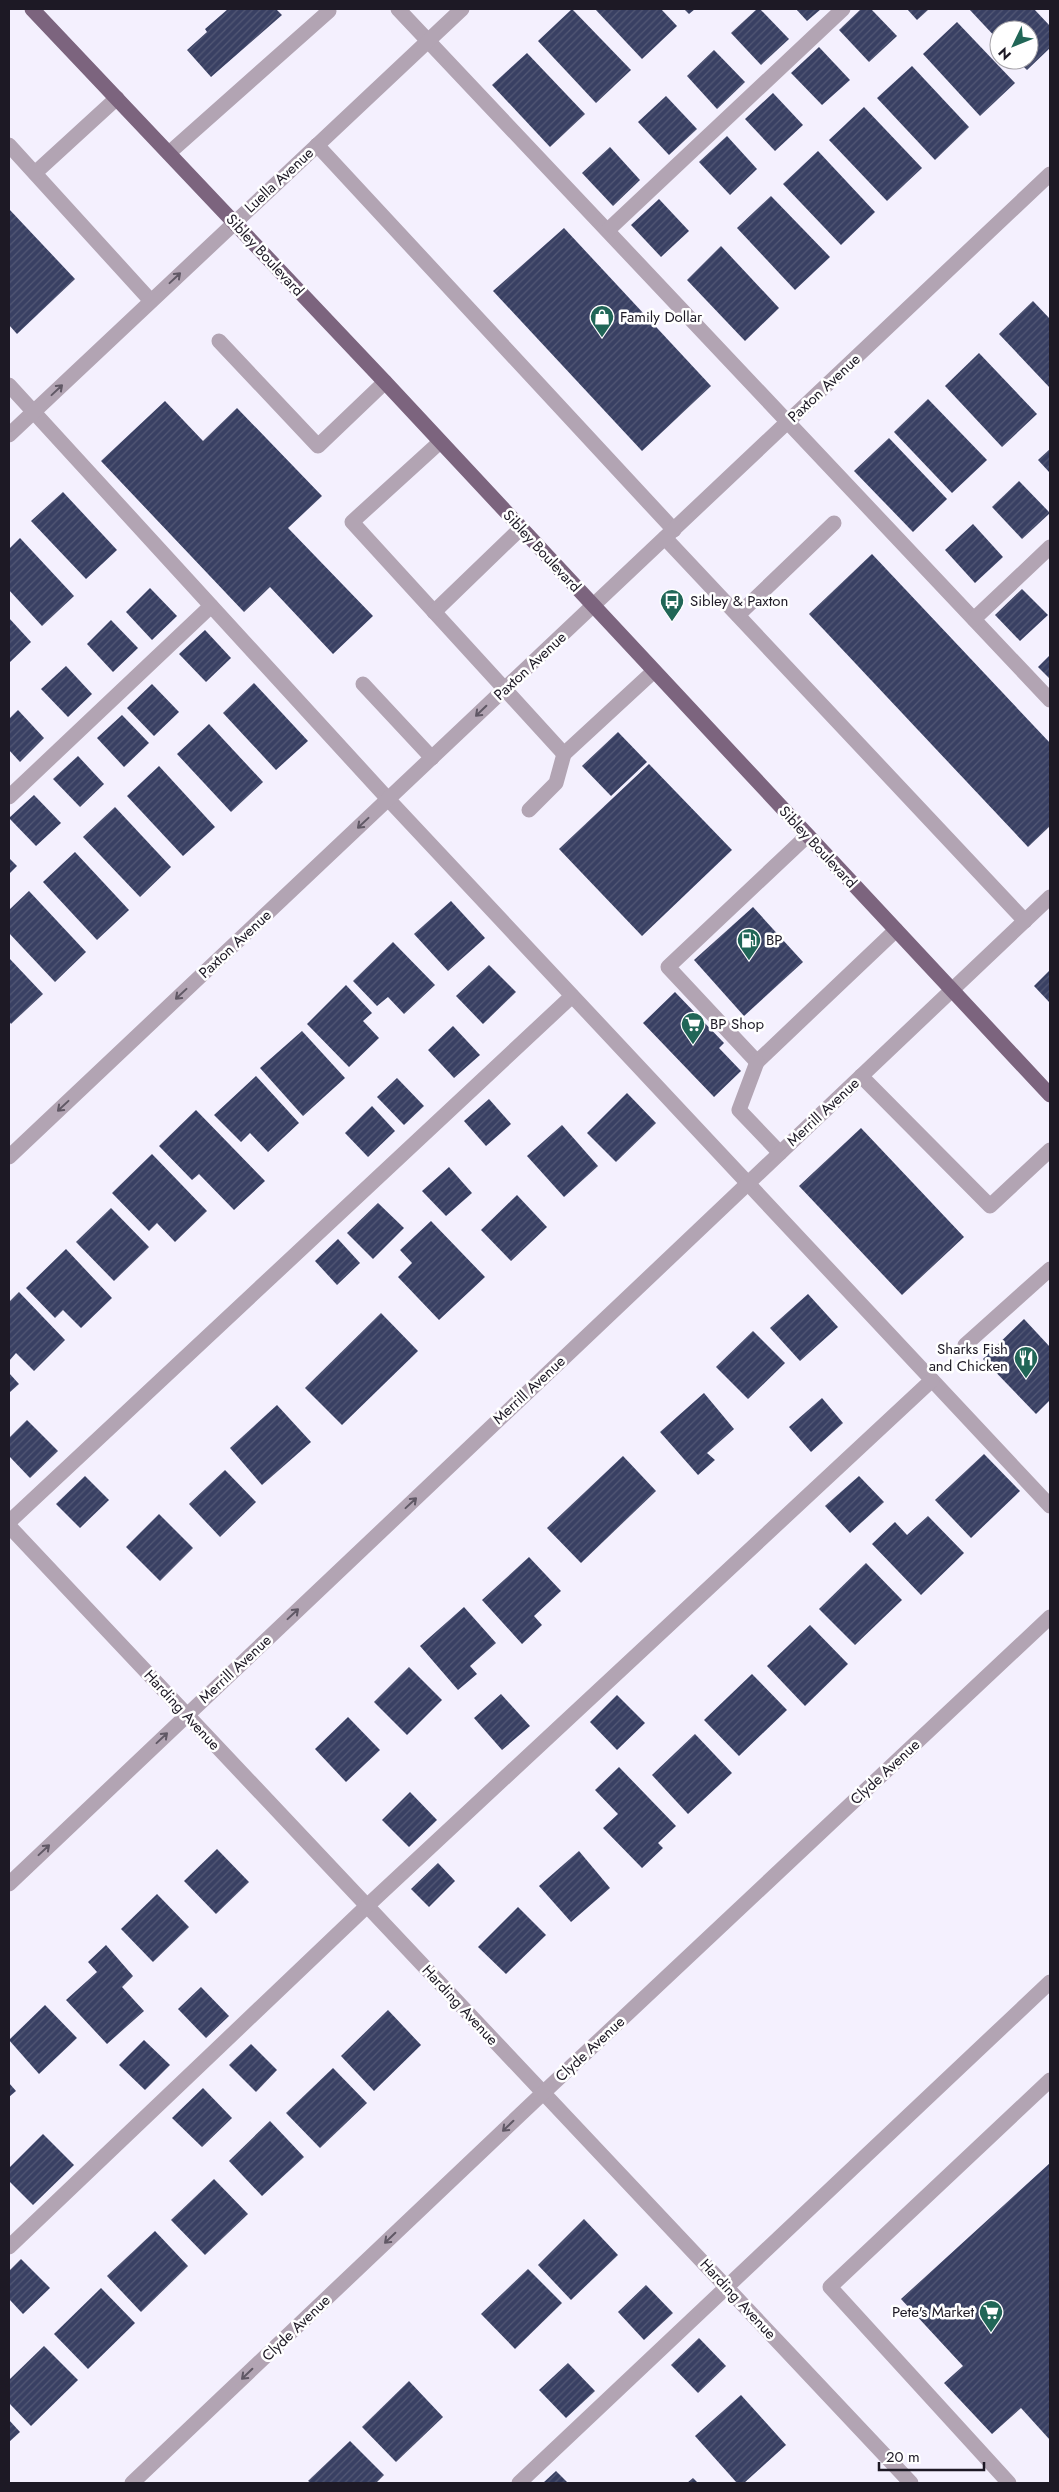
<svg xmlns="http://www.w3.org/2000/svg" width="1059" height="2492" viewBox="0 0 1059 2492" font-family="Jost,sans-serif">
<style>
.building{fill:url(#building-hatch)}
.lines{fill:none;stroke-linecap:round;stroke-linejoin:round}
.minor{stroke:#b2a4b3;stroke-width:15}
.major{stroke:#7c647e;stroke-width:15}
.oneway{stroke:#605865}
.labels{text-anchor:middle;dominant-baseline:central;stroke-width:5;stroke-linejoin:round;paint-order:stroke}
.street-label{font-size:15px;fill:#1d1925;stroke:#fff}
.poi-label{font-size:15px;fill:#1d1925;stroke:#fff;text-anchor:start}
</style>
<defs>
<pattern id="building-hatch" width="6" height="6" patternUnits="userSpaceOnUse" patternTransform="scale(1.25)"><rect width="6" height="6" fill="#394063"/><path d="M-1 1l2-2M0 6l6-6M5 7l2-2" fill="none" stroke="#535875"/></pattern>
</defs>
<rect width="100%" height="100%" fill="#f4f0fe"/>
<!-- building -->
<g class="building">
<polygon points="228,9 276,9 282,15 211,77 187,50 207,32 205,29"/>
<polygon points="572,9 631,70 596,103 538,41"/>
<polygon points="595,9 661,9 677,26 642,59"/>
<polygon points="684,9 695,9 689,14"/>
<polygon points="757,9 760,9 789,39 761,65 731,33"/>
<polygon points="796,9 821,9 807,21"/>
<polygon points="861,9 871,9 897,36 869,62 839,30"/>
<polygon points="907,9 929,9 917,20"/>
<polygon points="969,9 1034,9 1050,26 1050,48 1027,70 1017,60 1029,60 1029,30 999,30 999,41"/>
<polygon points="957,22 1015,83 980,116 923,54"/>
<polygon points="819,47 850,80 822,105 791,73"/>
<polygon points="714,50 745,82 717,109 687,76"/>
<polygon points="527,53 585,114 550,147 492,85"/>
<polygon points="912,66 969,127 935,160 877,98"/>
<polygon points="773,93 803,125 775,151 745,119"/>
<polygon points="666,96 697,129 669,155 638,122"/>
<polygon points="864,107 922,168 887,201 829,140"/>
<polygon points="727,136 757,169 730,195 699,162"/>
<polygon points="610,147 640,180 613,206 582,173"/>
<polygon points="818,151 875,212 841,245 783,184"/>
<polygon points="771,196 830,257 795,290 737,228"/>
<polygon points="659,199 689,231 661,257 631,225"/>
<polygon points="9,209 75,279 17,334 9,325"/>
<polygon points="564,228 711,386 642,451 493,291"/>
<polygon points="721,246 779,308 745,341 687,280"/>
<polygon points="1033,301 1050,319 1050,388 999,334"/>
<polygon points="979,353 1037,414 1002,447 945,386"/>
<polygon points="928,399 987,460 952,493 894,432"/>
<polygon points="165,401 203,441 237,408 322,496 288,528 373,616 333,654 270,587 244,612 101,461"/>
<polygon points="889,438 947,499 913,532 854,471"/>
<polygon points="1050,449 1050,473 1038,460"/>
<polygon points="1019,481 1050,513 1022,539 992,507"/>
<polygon points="63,492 117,550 86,579 31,521"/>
<polygon points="973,524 1003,557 975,583 945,550"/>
<polygon points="20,538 74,596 42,626 9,590 9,549"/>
<polygon points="872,554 1050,743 1050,826 1028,847 809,614"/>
<polygon points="150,588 177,616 152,640 126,612"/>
<polygon points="1022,589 1048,615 1020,641 995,615"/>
<polygon points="9,618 31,642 9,663"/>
<polygon points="111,620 138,648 113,672 87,644"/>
<polygon points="205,630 231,658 206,682 179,654"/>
<polygon points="1050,655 1050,679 1038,667"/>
<polygon points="66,666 92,694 68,717 41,689"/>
<polygon points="254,683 308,741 276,770 223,713"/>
<polygon points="152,684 179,712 154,736 127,708"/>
<polygon points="18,710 44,738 20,762 9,750 9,719"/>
<polygon points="122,715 149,743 124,767 97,738"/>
<polygon points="209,724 263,782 231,812 177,754"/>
<polygon points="618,732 647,762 611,796 582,766"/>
<polygon points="78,756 104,784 80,807 53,779"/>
<polygon points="649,764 732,850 642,936 559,849"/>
<polygon points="159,766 215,827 183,856 127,796"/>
<polygon points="34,795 61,823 36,846 9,818"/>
<polygon points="115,807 171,867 140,897 83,837"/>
<polygon points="75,852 129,910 97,940 43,882"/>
<polygon points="9,858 17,866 9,874"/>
<polygon points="29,891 86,952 55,982 9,933 9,910"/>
<polygon points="451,901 485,938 448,971 414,934"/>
<polygon points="753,907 803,962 744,1016 694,960"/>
<polygon points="393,942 435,985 404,1014 388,997 377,1006 353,981"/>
<polygon points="9,958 43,994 11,1024 9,1021"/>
<polygon points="489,965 516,992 483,1024 456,996"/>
<polygon points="1050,970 1050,1003 1034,986"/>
<polygon points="346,985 372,1013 363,1021 379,1038 349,1067 307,1024"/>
<polygon points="675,992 724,1043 719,1048 741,1071 714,1097 643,1023"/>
<polygon points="453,1026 480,1055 454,1078 428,1050"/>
<polygon points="302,1031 345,1078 303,1116 260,1068"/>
<polygon points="256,1076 299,1123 268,1152 250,1133 241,1142 214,1115"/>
<polygon points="397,1078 424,1106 404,1125 377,1097"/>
<polygon points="627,1093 656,1123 616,1162 587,1133"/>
<polygon points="489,1099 511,1124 486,1146 464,1121"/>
<polygon points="372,1106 395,1131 368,1157 345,1133"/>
<polygon points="196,1110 265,1181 234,1210 199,1174 192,1180 159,1146"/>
<polygon points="562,1125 598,1166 564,1197 527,1156"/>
<polygon points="861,1128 964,1237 902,1295 799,1186"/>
<polygon points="152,1154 207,1211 175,1242 157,1223 149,1231 112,1193"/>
<polygon points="449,1167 472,1193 446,1216 422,1191"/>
<polygon points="517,1195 547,1227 511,1261 481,1230"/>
<polygon points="378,1203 404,1228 373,1259 347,1233"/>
<polygon points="111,1208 149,1247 114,1281 76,1242"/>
<polygon points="431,1221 485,1277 439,1320 398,1277 412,1263 400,1250"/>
<polygon points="338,1239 360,1263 337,1285 315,1261"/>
<polygon points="66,1249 112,1298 81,1328 63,1310 55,1318 26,1288"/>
<polygon points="19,1292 65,1340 34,1371 16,1353 9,1361 9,1302"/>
<polygon points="808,1294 838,1327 800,1361 770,1328"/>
<polygon points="381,1313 418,1351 342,1425 305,1388"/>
<polygon points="1024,1319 1050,1347 1050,1400 1036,1414 983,1359"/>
<polygon points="753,1331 785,1363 748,1399 716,1367"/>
<polygon points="9,1373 19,1384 9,1393"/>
<polygon points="704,1393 734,1429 707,1453 715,1460 698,1475 660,1432"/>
<polygon points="822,1398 843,1423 811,1452 789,1427"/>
<polygon points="277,1405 311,1442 262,1485 230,1448"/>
<polygon points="27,1420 58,1451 30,1478 9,1456 9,1438"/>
<polygon points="984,1454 1020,1491 971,1538 935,1500"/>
<polygon points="623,1456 656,1491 581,1563 547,1528"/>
<polygon points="225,1470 256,1502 220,1537 189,1504"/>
<polygon points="85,1476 109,1500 80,1528 56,1504"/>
<polygon points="859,1476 884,1502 850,1533 825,1506"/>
<polygon points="159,1514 193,1548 160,1581 126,1547"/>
<polygon points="928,1516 964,1553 921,1595 872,1544 895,1522 907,1535"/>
<polygon points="529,1557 561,1591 534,1616 542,1625 522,1644 482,1600"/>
<polygon points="866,1563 902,1600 855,1645 819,1609"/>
<polygon points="464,1607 496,1643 470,1666 477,1674 458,1690 420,1646"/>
<polygon points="810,1625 848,1664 805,1706 767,1666"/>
<polygon points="409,1667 442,1700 407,1735 374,1702"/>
<polygon points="752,1674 787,1710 739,1756 704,1720"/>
<polygon points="501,1694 530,1726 502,1750 474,1718"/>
<polygon points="617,1695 645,1723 617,1750 590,1722"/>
<polygon points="348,1717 380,1750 346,1782 315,1749"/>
<polygon points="695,1734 732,1773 688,1814 652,1775"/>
<polygon points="619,1767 676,1826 658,1843 663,1848 642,1868 603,1828 618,1814 595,1790"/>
<polygon points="410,1792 437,1820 409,1847 382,1820"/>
<polygon points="217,1849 249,1882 216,1914 184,1881"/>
<polygon points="579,1851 610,1888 571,1922 539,1886"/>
<polygon points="438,1863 455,1881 429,1907 411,1889"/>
<polygon points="157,1894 189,1927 153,1962 121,1929"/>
<polygon points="518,1907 546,1935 506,1974 478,1947"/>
<polygon points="106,1945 133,1976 122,1987 144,2011 107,2044 66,2000 97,1972 88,1962"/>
<polygon points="201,1987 229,2016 206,2038 178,2009"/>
<polygon points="45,2005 77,2038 39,2074 9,2040"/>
<polygon points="388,2010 421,2045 374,2091 341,2056"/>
<polygon points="144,2040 170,2065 145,2090 119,2065"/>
<polygon points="251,2044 277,2070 256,2092 229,2065"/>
<polygon points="333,2068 367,2103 320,2148 286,2113"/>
<polygon points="9,2083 16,2091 9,2097"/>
<polygon points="203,2088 232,2118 202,2147 172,2118"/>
<polygon points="270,2121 304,2157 262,2196 229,2161"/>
<polygon points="43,2134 74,2165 33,2205 9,2181 9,2168"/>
<polygon points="1050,2163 1050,2440 1021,2408 992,2434 944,2383 963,2366 901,2299"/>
<polygon points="214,2179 248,2214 205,2255 171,2220"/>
<polygon points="584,2219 618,2255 571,2300 538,2265"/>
<polygon points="155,2231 188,2266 141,2312 107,2276"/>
<polygon points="21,2259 50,2288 23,2314 9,2299 9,2271"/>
<polygon points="528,2269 562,2303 515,2349 481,2314"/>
<polygon points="646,2285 673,2313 644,2340 618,2312"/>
<polygon points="101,2288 135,2323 88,2369 54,2334"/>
<polygon points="699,2338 726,2366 698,2393 671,2365"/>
<polygon points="44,2346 78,2380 31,2426 9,2403 9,2380"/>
<polygon points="568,2363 595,2391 566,2418 539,2390"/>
<polygon points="409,2381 443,2417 396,2462 362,2427"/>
<polygon points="741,2395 786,2445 744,2483 737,2483 695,2436"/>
<polygon points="9,2420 20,2432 9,2442"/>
<polygon points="350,2441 384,2475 376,2483 311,2483 308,2481"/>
<polygon points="556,2471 568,2483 543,2483"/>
<polygon points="693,2478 698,2483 687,2483"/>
</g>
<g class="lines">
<!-- minor -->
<g class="minor">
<polyline points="398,9 1050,700"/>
<polyline points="9,145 151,301"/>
<polyline points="317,145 674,530"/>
<polyline points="169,153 329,11"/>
<polyline points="35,173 117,98"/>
<polyline points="608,230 843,9"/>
<polyline points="219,341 318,446 385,382"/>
<polyline points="9,385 388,799 1050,1506"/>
<polyline points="9,435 462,9"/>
<polyline points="440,442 352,522 564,754 654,671"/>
<polyline points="665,538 1025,921"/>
<polyline points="434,612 521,528"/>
<polyline points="738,615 834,523"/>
<polyline points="974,619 1050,547"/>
<polyline points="363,684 432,758"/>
<polyline points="9,797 211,606"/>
<polyline points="529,810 556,783 564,754"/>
<polyline points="807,836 668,967 757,1062 896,930"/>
<polyline points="757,1062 739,1110 780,1153"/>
<polyline points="861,1076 990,1206 1050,1150"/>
<polyline points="9,1157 1050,174"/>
<polyline points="965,1345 1050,1269"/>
<polyline points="9,1522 572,996"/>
<polyline points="9,1526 911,2483"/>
<polyline points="9,1884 1050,897"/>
<polyline points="9,2247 367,1906 932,1380"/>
<polyline points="132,2483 543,2093 1050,1617"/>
<polyline points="519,2483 1050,1982"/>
<polyline points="1009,2483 830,2287 1050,2080"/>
</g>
<!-- major -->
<polyline class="major" points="32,9 385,382 1050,1095"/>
</g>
<!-- one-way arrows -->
<defs><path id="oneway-shaft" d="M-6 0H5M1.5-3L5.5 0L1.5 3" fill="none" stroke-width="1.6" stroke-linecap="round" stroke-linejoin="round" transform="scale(1.25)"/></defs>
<g class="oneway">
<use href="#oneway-shaft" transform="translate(175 278) rotate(-43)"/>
<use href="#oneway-shaft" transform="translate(57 390) rotate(-43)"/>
<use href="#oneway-shaft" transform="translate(481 711) rotate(136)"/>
<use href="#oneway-shaft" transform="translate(363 823) rotate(137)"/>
<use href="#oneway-shaft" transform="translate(181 994) rotate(137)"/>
<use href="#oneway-shaft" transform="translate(63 1106) rotate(137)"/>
<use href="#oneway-shaft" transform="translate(411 1503) rotate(-43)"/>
<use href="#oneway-shaft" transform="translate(293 1614) rotate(-43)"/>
<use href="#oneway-shaft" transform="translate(162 1738) rotate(-43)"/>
<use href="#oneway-shaft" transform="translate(44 1850) rotate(-43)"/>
<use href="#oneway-shaft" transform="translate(508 2126) rotate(136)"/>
<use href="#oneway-shaft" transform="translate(390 2238) rotate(136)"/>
<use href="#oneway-shaft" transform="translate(247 2374) rotate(136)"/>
</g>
<!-- icons -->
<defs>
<g id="shop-pin" transform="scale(1.25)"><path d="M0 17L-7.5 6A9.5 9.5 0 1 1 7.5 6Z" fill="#216657" stroke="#fff"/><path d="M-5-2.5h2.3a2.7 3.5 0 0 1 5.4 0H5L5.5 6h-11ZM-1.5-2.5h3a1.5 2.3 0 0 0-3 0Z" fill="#fff"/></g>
<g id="bus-pin" transform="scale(1.25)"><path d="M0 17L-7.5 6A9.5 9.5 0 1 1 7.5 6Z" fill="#216657" stroke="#fff"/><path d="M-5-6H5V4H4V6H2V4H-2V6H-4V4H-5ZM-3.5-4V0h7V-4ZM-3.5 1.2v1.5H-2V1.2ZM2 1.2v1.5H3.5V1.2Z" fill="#fff"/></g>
<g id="fuel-pin" transform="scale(1.25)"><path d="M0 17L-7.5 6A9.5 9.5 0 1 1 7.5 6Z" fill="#216657" stroke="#fff"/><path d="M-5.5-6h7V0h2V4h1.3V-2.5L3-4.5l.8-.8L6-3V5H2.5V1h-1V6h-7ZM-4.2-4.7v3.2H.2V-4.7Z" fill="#fff"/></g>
<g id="supermarket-pin" transform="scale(1.25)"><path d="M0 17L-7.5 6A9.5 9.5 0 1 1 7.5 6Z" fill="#216657" stroke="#fff"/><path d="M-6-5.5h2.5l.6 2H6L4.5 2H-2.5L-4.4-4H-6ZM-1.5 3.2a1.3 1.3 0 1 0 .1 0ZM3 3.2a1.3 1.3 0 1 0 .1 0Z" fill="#fff"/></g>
<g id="restaurant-pin" transform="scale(1.25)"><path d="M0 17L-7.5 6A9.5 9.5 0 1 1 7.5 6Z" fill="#216657" stroke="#fff"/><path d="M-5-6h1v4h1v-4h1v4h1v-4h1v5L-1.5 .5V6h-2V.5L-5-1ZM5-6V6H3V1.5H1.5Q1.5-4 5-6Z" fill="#fff"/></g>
</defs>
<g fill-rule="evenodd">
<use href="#shop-pin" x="602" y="317"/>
<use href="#bus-pin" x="672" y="601"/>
<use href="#fuel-pin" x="749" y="940"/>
<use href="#supermarket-pin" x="693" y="1024"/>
<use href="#restaurant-pin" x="1026" y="1358"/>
<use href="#supermarket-pin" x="991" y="2312"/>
</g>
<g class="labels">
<!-- street labels -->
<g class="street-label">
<text transform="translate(279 180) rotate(-43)">Luella Avenue</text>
<text transform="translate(265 255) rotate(47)">Sibley Boulevard</text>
<text transform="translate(824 388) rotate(-43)">Paxton Avenue</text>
<text transform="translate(542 551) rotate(47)">Sibley Boulevard</text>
<text transform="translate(530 666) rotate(-43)">Paxton Avenue</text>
<text transform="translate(818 847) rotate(47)">Sibley Boulevard</text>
<text transform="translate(235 944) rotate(-43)">Paxton Avenue</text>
<text transform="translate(823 1112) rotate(-43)">Merrill Avenue</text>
<text transform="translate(529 1390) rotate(-43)">Merrill Avenue</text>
<text transform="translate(235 1669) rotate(-43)">Merrill Avenue</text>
<text transform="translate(182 1710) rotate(47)">Harding Avenue</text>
<text transform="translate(885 1772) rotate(-43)">Clyde Avenue</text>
<text transform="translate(460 2005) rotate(47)">Harding Avenue</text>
<text transform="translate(590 2049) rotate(-43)">Clyde Avenue</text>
<text transform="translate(738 2299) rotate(47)">Harding Avenue</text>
<text transform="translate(296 2328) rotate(-44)">Clyde Avenue</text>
</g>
<!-- poi labels -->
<g class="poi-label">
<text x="620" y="317">Family Dollar</text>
<text x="690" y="601">Sibley &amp; Paxton</text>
<text x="766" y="940">BP</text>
<text x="710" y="1024">BP Shop</text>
<text x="1008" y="1349" text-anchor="end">Sharks Fish<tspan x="1008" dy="17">and Chicken</tspan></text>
<text x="974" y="2312" text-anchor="end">Pete's Market</text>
</g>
</g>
<!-- border -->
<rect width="1059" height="2492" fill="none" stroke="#1d1925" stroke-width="20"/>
<!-- north arrow -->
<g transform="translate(1014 45) rotate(227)"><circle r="24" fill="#ffffff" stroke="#a5a3a8"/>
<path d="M0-4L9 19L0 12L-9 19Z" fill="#216657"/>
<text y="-8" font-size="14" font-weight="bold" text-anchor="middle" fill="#1d1925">N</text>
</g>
<!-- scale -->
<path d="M879 2462v8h105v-8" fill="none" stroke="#1d1925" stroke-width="2.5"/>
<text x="886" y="2462" font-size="15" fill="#1d1925" stroke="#ffffff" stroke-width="4" paint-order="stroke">20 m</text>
</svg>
